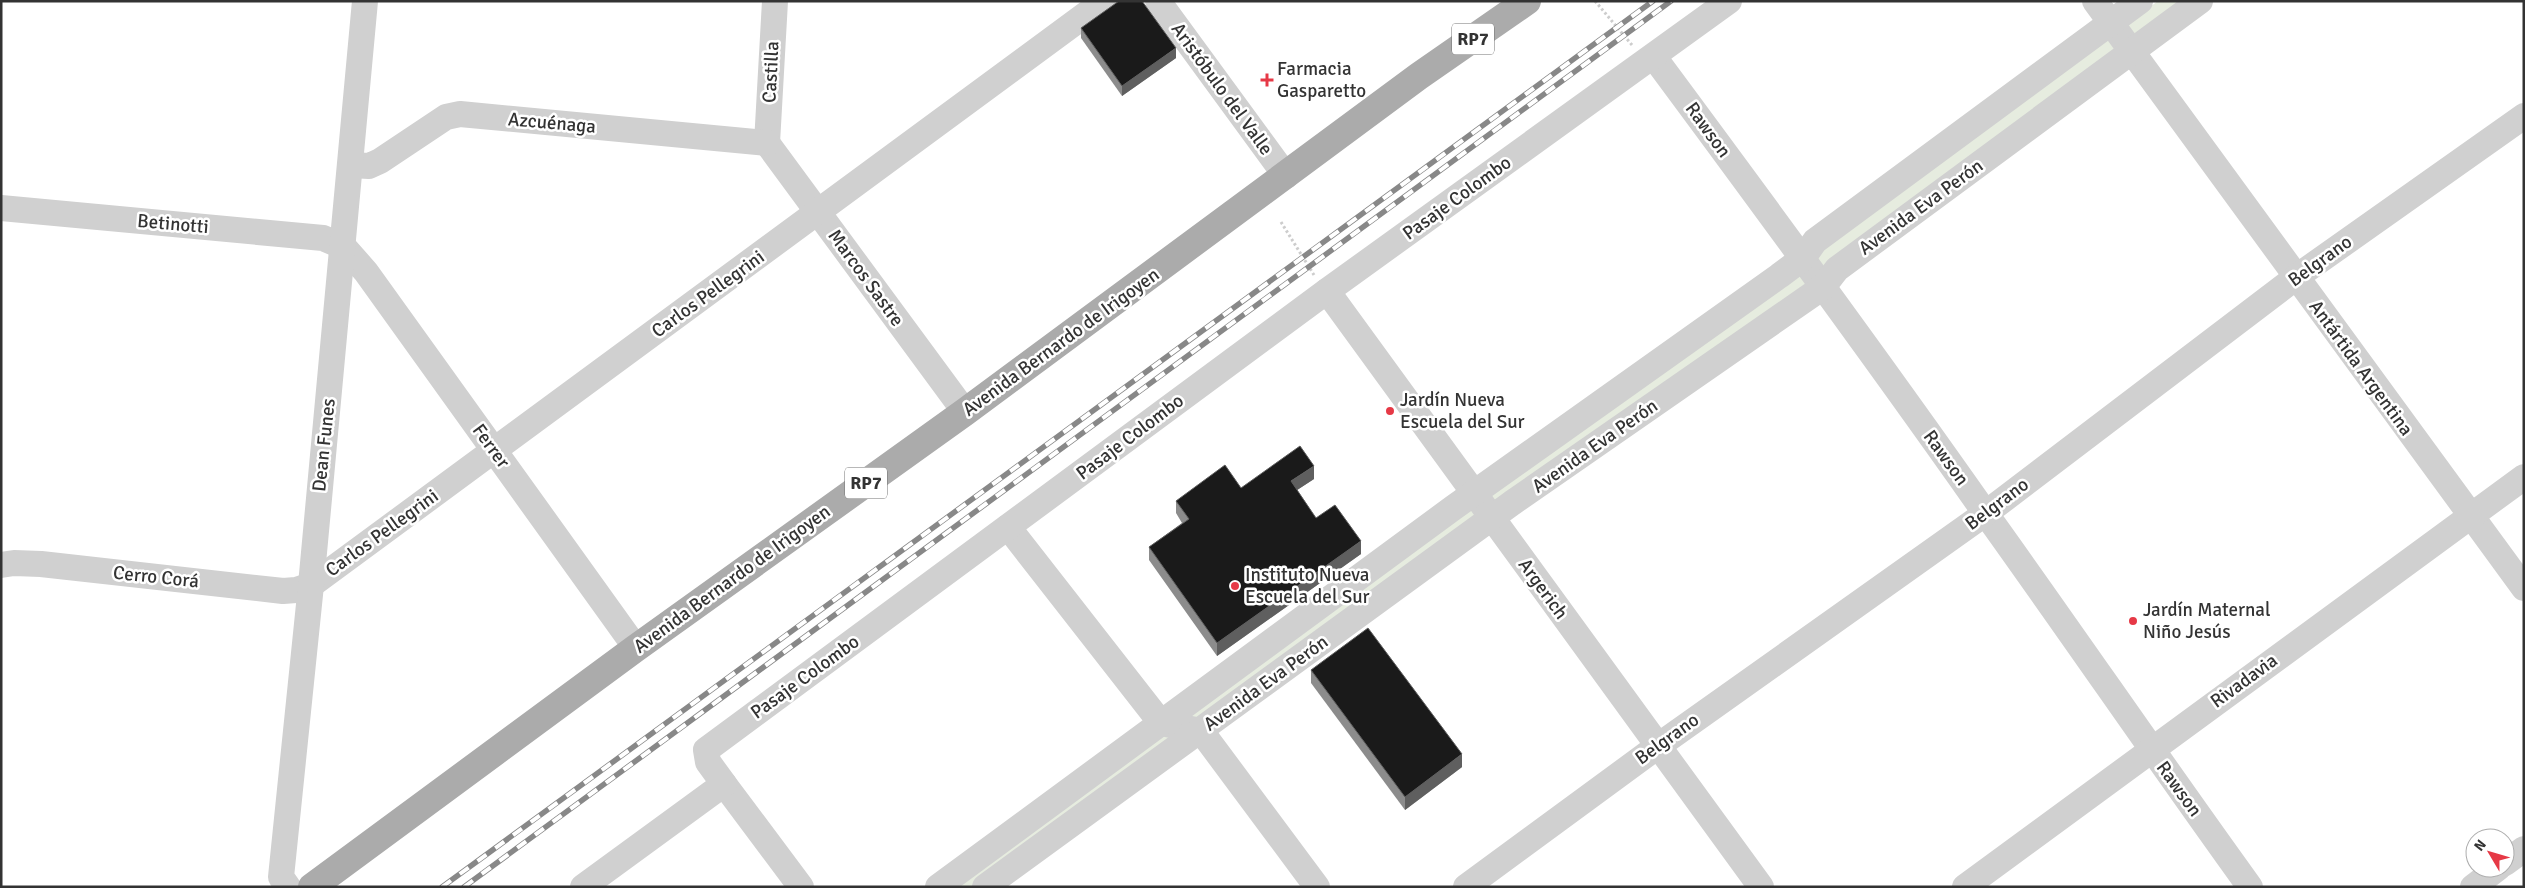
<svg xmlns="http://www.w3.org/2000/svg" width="2525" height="888" viewBox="0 0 2525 888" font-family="Signika,sans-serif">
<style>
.green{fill:#e6ecdf}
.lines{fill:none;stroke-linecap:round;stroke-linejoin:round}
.path{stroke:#cdcdcd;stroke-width:3;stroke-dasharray:2.5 2.5;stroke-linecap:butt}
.minor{stroke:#d0d0d0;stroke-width:26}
.major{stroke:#ababab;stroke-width:28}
.rail-casing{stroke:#888;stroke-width:5.5}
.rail{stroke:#fff;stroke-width:4;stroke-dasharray:11;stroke-linecap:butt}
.wall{fill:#8c8c8c}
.shaded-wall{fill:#5f5f5f}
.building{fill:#1a1a1a;stroke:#5f5f5f}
.poi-dot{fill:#e63946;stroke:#fff;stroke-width:2}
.labels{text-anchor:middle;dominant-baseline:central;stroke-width:5;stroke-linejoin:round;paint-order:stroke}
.shield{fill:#fff;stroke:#707070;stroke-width:1}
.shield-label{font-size:18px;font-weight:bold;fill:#333}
.poi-label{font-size:19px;fill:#333;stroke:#fff;text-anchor:start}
.street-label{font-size:19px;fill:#333;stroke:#fff}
</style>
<rect width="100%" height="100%" fill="#fff"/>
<!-- green -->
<polygon class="green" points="2158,1 2191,1 2104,67 975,887 953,887"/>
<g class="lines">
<!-- path -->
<g class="path">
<polyline points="1595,1 1632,45"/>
<polyline points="1281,222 1314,275"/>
</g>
<!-- minor -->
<g class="minor">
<polyline points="1158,1 1286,176"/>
<polyline points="2095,1 2524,588"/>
<path d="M 1654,57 C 1766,208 1878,360 1986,514 C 2075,638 2161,764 2250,887"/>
<polyline points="767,143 965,412"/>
<polyline points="767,143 775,1"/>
<polyline points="351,165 369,166 380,161 446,117 460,114 767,143"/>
<polyline points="1,208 323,238 344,247 366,272 636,648"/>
<polyline points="1327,291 1761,887"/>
<polyline points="1008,527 1161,723 1201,731 1317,887"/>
<polyline points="1,565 14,563 41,564 283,591 296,590 311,585 1104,1"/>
<polyline points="724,784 801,887"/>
<polyline points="2505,863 2524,849"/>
<polyline points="288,887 281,877 311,585 365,1"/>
<polyline points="583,887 724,784 708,762 706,750 1327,291 1729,1"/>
<polyline points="938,887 1453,508 1779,276 1803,258 1815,241 2140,1"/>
<polyline points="985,887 1512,503 1823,287 1837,269 2200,1"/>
<polyline points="1466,887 1658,746 1986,513 2295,278 2524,116"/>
<polyline points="1965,887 2524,477"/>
<polyline points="2473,887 2498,868"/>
</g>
<!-- major -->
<polyline class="major" points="312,887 636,648 965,412 1419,76 1527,1"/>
<!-- rail casing -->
<g class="rail-casing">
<g id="rail">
<polyline points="442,887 1653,1"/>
<polyline points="464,887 1671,1"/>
</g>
</g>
<!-- rail -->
<use href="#rail" class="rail"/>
</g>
<!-- wall -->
<g class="wall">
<polygon points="1081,28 1176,58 1122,96 1081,38"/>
<polygon points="1314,479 1297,490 1316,518 1361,554 1217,656 1149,560 1149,547 1182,523 1176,513 1176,501 1241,488"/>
<polygon points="1311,670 1462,767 1405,810 1311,683"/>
</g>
<!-- shaded-wall -->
<g class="shaded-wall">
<polygon points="1176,48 1176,58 1122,96 1122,86"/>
<polygon points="1314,466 1314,479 1291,494 1291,481"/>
<polygon points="1361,541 1361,554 1217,656 1217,643"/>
<polygon points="1462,754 1462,767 1405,810 1405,797"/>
</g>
<!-- building -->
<g class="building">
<polygon points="1119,1 1142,1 1176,48 1122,86 1081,28"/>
<polygon points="1300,446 1314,466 1291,481 1316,518 1335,505 1361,541 1217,643 1149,547 1189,519 1176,501 1225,465 1241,488"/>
<polygon points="1368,628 1462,754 1405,797 1311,670"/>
</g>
<!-- markers -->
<g class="poi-dot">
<path d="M1264.5 72.5h5v5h5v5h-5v5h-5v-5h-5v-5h5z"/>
<circle cx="1390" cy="411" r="5"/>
<circle cx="1235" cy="586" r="5"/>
<circle cx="2133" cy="621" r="5"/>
</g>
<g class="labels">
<!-- shield labels -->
<g class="shield">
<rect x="1452" y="23.5" width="42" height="31" rx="4"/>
<rect x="845" y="467.5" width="42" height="31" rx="4"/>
</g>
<g class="shield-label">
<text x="1473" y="39">RP7</text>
<text x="866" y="483">RP7</text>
</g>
<!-- poi labels -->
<g class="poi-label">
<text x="1277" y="69">Farmacia<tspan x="1277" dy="22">Gasparetto</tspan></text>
<text x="1400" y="400">Jardín Nueva<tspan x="1400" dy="22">Escuela del Sur</tspan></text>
<text x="1245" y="575">Instituto Nueva<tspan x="1245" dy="22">Escuela del Sur</tspan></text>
<text x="2143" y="610">Jardín Maternal<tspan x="2143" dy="22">Niño Jesús</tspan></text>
</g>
<!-- street labels -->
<g class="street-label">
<text transform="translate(771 72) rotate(-87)">Castilla</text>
<text transform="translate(1222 89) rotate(54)">Aristóbulo del Valle</text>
<text transform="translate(552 123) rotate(5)">Azcuénaga</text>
<text transform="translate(1708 130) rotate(54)">Rawson</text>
<text transform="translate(1457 198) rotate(-36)">Pasaje Colombo</text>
<text transform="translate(1921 207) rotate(-36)">Avenida Eva Perón</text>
<text transform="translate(173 224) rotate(5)">Betinotti</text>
<text transform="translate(2320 261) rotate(-36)">Belgrano</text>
<text transform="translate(866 278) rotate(54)">Marcos Sastre</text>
<text transform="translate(708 294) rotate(-36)">Carlos Pellegrini</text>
<text transform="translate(1061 342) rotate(-36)">Avenida Bernardo de Irigoyen</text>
<text transform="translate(2361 368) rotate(54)">Antártida Argentina</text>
<text transform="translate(1130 437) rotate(-37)">Pasaje Colombo</text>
<text transform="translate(324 445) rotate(-84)">Dean Funes</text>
<text transform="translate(491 446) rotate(54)">Ferrer</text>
<text transform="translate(1595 446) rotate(-35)">Avenida Eva Perón</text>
<text transform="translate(1946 458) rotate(54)">Rawson</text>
<text transform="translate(1997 504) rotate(-37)">Belgrano</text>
<text transform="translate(382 533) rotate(-36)">Carlos Pellegrini</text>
<text transform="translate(156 577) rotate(6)">Cerro Corá</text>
<text transform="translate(732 579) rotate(-36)">Avenida Bernardo de Irigoyen</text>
<text transform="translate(1543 589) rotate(54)">Argerich</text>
<text transform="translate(805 677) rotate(-36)">Pasaje Colombo</text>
<text transform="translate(2244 681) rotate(-36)">Rivadavia</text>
<text transform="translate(1266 683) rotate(-36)">Avenida Eva Perón</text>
<text transform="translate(1667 739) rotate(-36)">Belgrano</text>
<text transform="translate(2179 789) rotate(54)">Rawson</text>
</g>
</g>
<!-- border -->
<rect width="2525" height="888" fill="none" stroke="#333333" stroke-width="5"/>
<!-- north arrow -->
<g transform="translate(2490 853) rotate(308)"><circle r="24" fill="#ffffff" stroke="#adadad"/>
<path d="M0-4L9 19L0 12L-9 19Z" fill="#e63946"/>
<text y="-8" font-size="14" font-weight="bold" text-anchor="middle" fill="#333333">N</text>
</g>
</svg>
